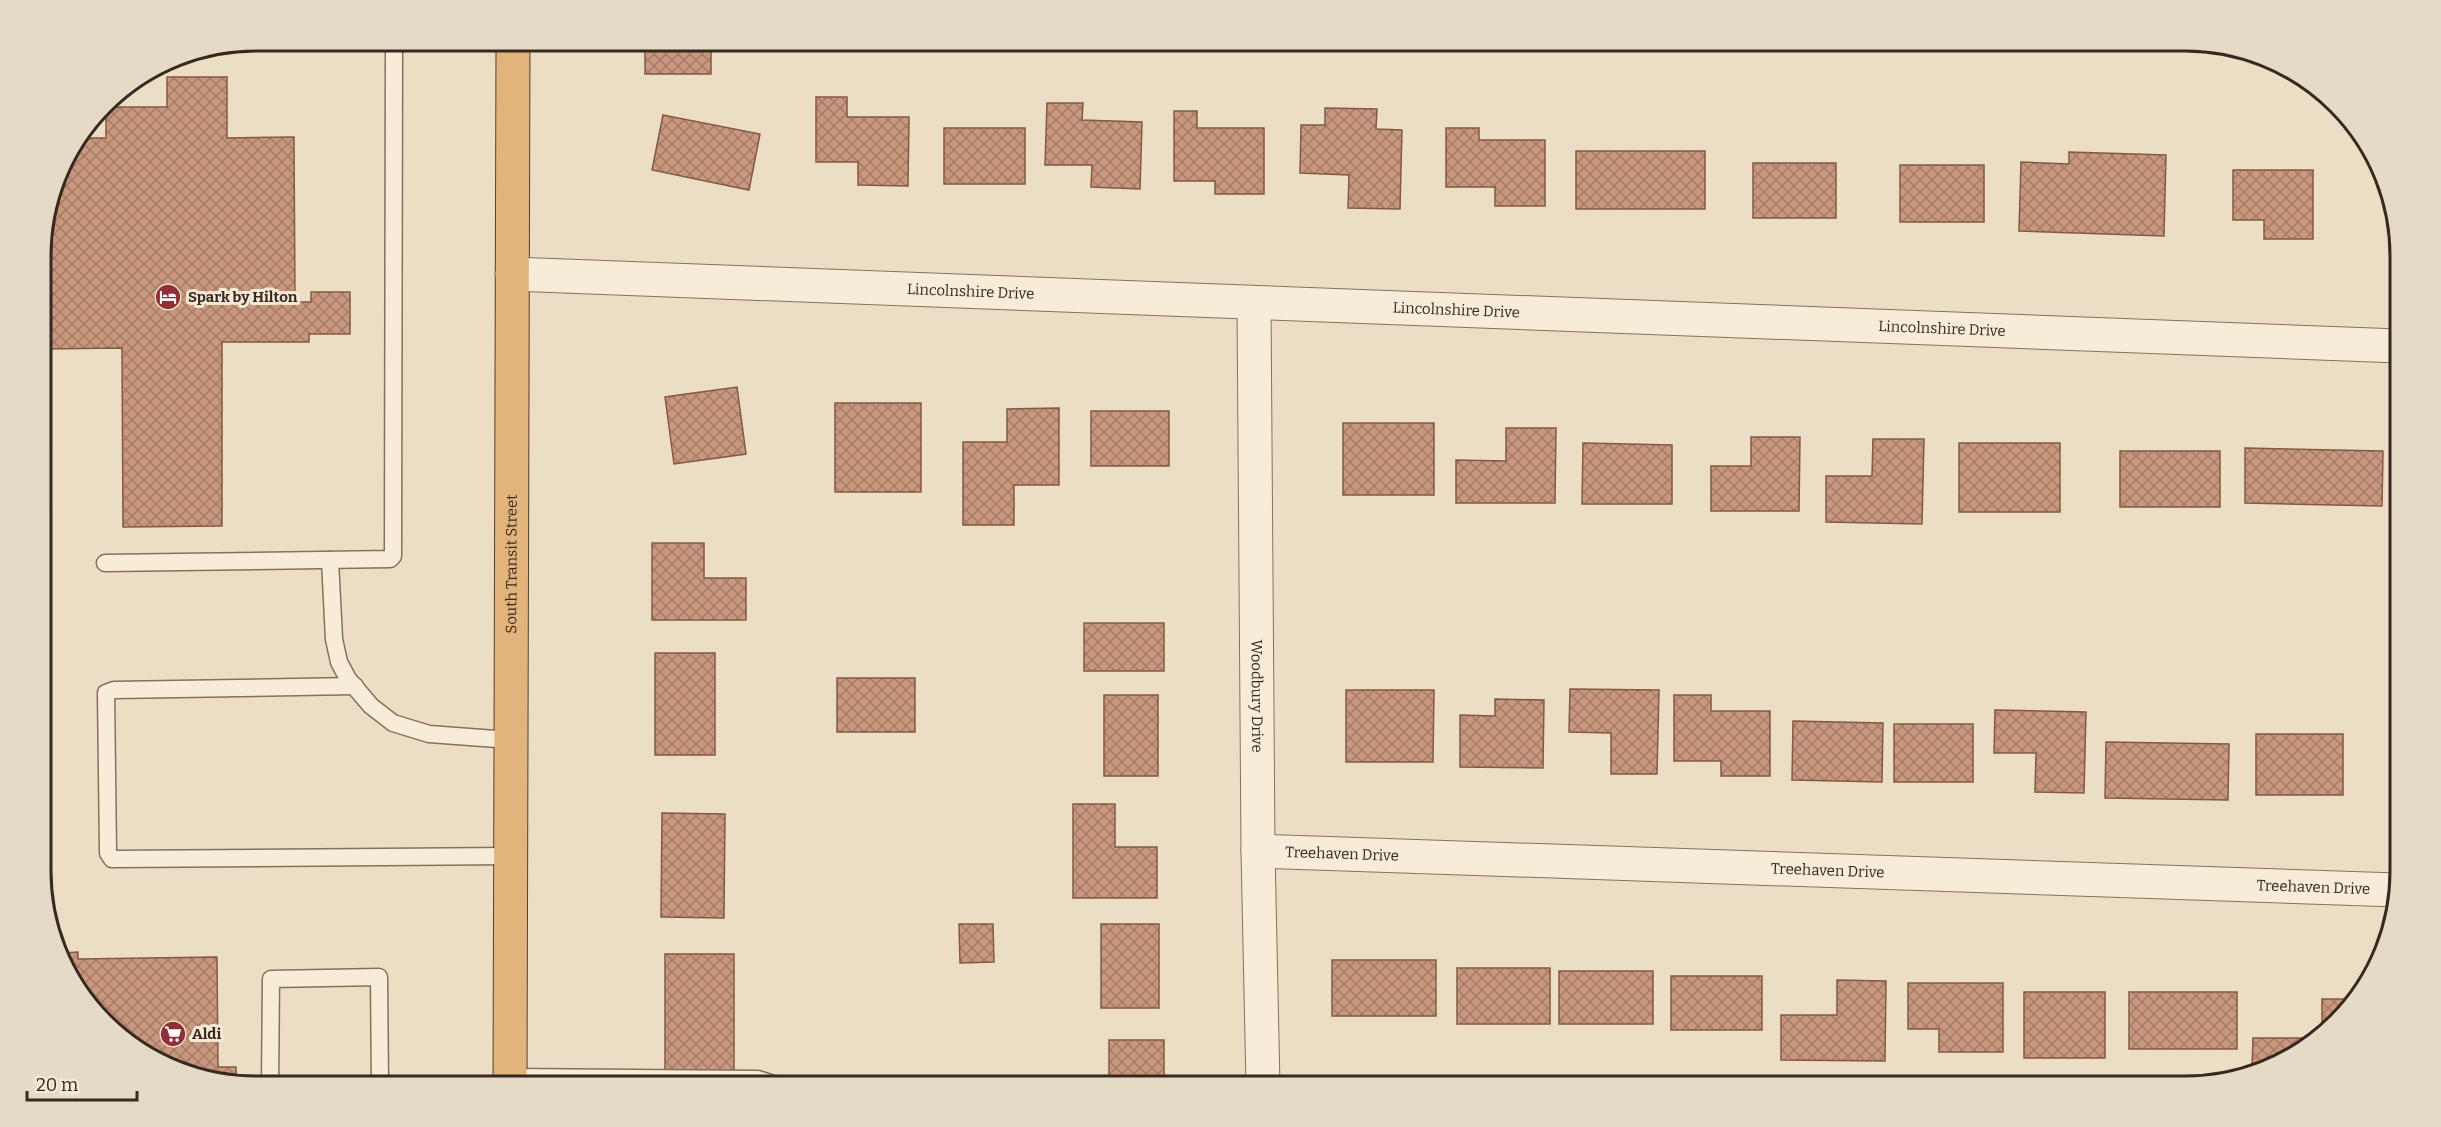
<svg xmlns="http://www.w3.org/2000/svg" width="2441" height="1127" viewBox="0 0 2441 1127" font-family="Bitter,serif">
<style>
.building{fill:url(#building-cross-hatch);stroke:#845943;stroke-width:1.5}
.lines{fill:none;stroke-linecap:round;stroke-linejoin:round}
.service-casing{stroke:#86705c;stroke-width:19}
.minor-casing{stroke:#86705c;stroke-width:35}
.trunk-casing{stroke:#543f30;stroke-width:35}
.service{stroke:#f7ecd8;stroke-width:16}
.minor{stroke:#f7ecd8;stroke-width:33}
.trunk{stroke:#e2b47c;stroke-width:33}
.labels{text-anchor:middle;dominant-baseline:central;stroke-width:6;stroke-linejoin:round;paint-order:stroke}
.street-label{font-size:15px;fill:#37291f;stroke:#f4e9d4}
.poi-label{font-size:15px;font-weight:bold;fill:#37291f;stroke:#f4e9d4;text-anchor:start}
.rim{fill:none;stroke:#37291f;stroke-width:3}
</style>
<defs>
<pattern id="building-cross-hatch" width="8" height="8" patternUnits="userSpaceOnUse" patternTransform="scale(1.5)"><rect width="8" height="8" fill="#c8977d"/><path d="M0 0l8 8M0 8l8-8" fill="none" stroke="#a37b66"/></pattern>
</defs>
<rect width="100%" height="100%" fill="#ecdec5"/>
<!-- building -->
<g class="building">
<rect x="645" y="40" width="66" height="34"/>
<polygon points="167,77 227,77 227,138 294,137 295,302 311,302 311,292 350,292 350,334 309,334 309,342 222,342 222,526 123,527 122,348 41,349 41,242 63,160 80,138 106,138 106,107 167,107"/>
<polygon points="816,97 847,97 847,117 909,117 908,186 858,185 858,162 816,162"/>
<polygon points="1047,103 1083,103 1082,120 1142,122 1140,189 1091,187 1092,165 1045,165"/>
<polygon points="1325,108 1377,109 1376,129 1402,130 1400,209 1348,208 1349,175 1300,173 1301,125 1325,125"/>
<polygon points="1174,111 1197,111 1197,128 1264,128 1264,194 1215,194 1215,181 1174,181"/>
<polygon points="663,115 760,134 749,190 652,170"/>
<rect x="944" y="128" width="81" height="56"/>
<polygon points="1446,128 1479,128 1479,140 1545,140 1545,206 1495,206 1495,187 1446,187"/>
<rect x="1576" y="151" width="129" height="58"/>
<polygon points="2069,152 2166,155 2164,236 2019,231 2021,162 2069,164"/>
<rect x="1753" y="163" width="83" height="55"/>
<rect x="1900" y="165" width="84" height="57"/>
<polygon points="2233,170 2313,170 2313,239 2264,239 2264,220 2233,220"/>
<polygon points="737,387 746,454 674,464 665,397"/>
<rect x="835" y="403" width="86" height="89"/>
<polygon points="1059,408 1059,485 1014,485 1014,525 963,525 963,442 1007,442 1007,409"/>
<rect x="1091" y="411" width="78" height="55"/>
<rect x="1343" y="423" width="91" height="72"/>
<polygon points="1506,428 1556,428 1555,503 1456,503 1456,460 1506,461"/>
<polygon points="1751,437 1800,437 1799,511 1711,511 1711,466 1751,466"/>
<polygon points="1873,439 1924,439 1922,524 1826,522 1826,476 1872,476"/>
<polygon points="1583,443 1672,445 1672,504 1582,504"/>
<rect x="1959" y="443" width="101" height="69"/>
<polygon points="2245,448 2383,451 2382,506 2245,503"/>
<rect x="2120" y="451" width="100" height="56"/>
<polygon points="652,543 704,543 704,578 746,578 746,620 652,620"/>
<rect x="1084" y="623" width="80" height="48"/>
<rect x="655" y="653" width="60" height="102"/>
<rect x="837" y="678" width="78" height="54"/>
<polygon points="1570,689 1659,690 1657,774 1611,774 1611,733 1569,732"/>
<polygon points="1346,690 1434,690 1433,762 1346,762"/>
<rect x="1104" y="695" width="54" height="81"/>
<polygon points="1674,695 1711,695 1711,711 1770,711 1770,776 1721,776 1721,761 1674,761"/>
<polygon points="1495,699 1544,700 1543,768 1460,767 1460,715 1495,716"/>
<polygon points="1995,710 2086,712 2084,793 2035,792 2036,753 1994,753"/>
<polygon points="1793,721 1883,723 1882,782 1792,780"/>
<rect x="1894" y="724" width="79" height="58"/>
<rect x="2256" y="734" width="87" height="61"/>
<polygon points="2106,742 2229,744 2228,800 2105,798"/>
<polygon points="2390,746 2400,746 2400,799 2392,799"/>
<polygon points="1073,804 1115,804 1115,847 1157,847 1157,898 1073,898"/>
<polygon points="662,813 725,814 724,918 661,917"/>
<polygon points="959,924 993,924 994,962 960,963"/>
<rect x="1101" y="924" width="58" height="84"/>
<polygon points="78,952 78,959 217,957 218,1067 236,1067 236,1083 173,1070 85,1002 64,953"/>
<rect x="665" y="954" width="69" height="119"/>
<rect x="1332" y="960" width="104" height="56"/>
<rect x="1457" y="968" width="93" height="56"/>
<rect x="1559" y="971" width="94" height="53"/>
<rect x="1671" y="976" width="91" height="54"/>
<polygon points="1837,980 1886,981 1885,1061 1781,1060 1781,1015 1837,1015"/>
<polygon points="1908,983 2003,983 2003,1052 1939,1052 1939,1029 1908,1029"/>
<rect x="2024" y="992" width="81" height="66"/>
<rect x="2129" y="992" width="108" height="57"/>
<polygon points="2322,999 2356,999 2347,1013 2322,1035"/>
<polygon points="2253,1038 2318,1038 2305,1050 2252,1068"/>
<rect x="1109" y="1040" width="55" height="46"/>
</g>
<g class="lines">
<!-- service casing -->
<g class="service-casing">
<g id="service">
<polyline points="330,560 334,639 339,662 348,679 371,706 393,723 429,734 511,740"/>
<polyline points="105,563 390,559 393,556 394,40"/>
<polyline points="355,686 114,690 106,693 108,853 112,859 511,856"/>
<polyline points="510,1077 758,1079 780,1086"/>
<polyline points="270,1086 271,979 379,977 380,1086"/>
</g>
</g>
<!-- minor casing -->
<g class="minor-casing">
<g id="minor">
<path id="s1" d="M 512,274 L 2399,346"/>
<path id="s2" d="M 1254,304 L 1258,851 L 1263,1086"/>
<path id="s3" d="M 1258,851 L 2397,890"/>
</g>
</g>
<!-- trunk casing -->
<g class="trunk-casing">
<g id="trunk">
<path id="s4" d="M 510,1086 L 513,40"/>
</g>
</g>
<!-- service -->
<use href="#service" class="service"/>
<!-- minor -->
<use href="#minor" class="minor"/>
<!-- trunk -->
<use href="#trunk" class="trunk"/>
</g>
<!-- icons -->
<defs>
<g id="hotel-disc" transform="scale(1.35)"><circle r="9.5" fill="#922f36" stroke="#f4e9d4"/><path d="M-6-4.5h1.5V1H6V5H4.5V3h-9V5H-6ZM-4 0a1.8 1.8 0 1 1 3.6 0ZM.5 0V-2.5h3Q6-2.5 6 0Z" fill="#fff"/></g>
<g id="supermarket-disc" transform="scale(1.35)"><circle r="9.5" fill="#922f36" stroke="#f4e9d4"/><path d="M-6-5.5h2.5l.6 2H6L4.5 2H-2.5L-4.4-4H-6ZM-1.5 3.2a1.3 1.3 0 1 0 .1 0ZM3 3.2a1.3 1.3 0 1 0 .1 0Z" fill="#fff"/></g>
</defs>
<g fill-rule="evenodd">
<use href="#hotel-disc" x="168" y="297"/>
<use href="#supermarket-disc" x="173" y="1034"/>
</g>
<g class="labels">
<!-- street labels -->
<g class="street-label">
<text stroke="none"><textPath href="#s1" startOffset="459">Lincolnshire Drive</textPath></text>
<text stroke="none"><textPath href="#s1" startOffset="945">Lincolnshire Drive</textPath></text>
<text stroke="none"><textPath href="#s1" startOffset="1431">Lincolnshire Drive</textPath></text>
<text stroke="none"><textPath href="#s4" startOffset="522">South Transit Street</textPath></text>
<text stroke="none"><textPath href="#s2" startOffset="392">Woodbury Drive</textPath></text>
<text stroke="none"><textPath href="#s3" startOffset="84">Treehaven Drive</textPath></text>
<text stroke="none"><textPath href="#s3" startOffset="570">Treehaven Drive</textPath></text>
<text stroke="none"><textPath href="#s3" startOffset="1056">Treehaven Drive</textPath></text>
</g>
<!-- poi labels -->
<g class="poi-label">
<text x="188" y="297">Spark by Hilton</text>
<text x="192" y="1034">Aldi</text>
</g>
</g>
<!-- crop -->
<path d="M0 0H2441V1127H0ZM256 51H2185A205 205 0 0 1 2390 256V871A205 205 0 0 1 2185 1076H256A205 205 0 0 1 51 871V256A205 205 0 0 1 256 51Z" fill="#e5dac6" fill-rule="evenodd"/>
<path class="rim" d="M256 51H2185A205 205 0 0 1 2390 256V871A205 205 0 0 1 2185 1076H256A205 205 0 0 1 51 871V256A205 205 0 0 1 256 51Z"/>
<!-- scale -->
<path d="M27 1091v9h110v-9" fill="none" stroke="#37291f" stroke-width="3"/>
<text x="36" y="1091" font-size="18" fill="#37291f" stroke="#f4e9d4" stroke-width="4.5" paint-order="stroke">20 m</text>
</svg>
